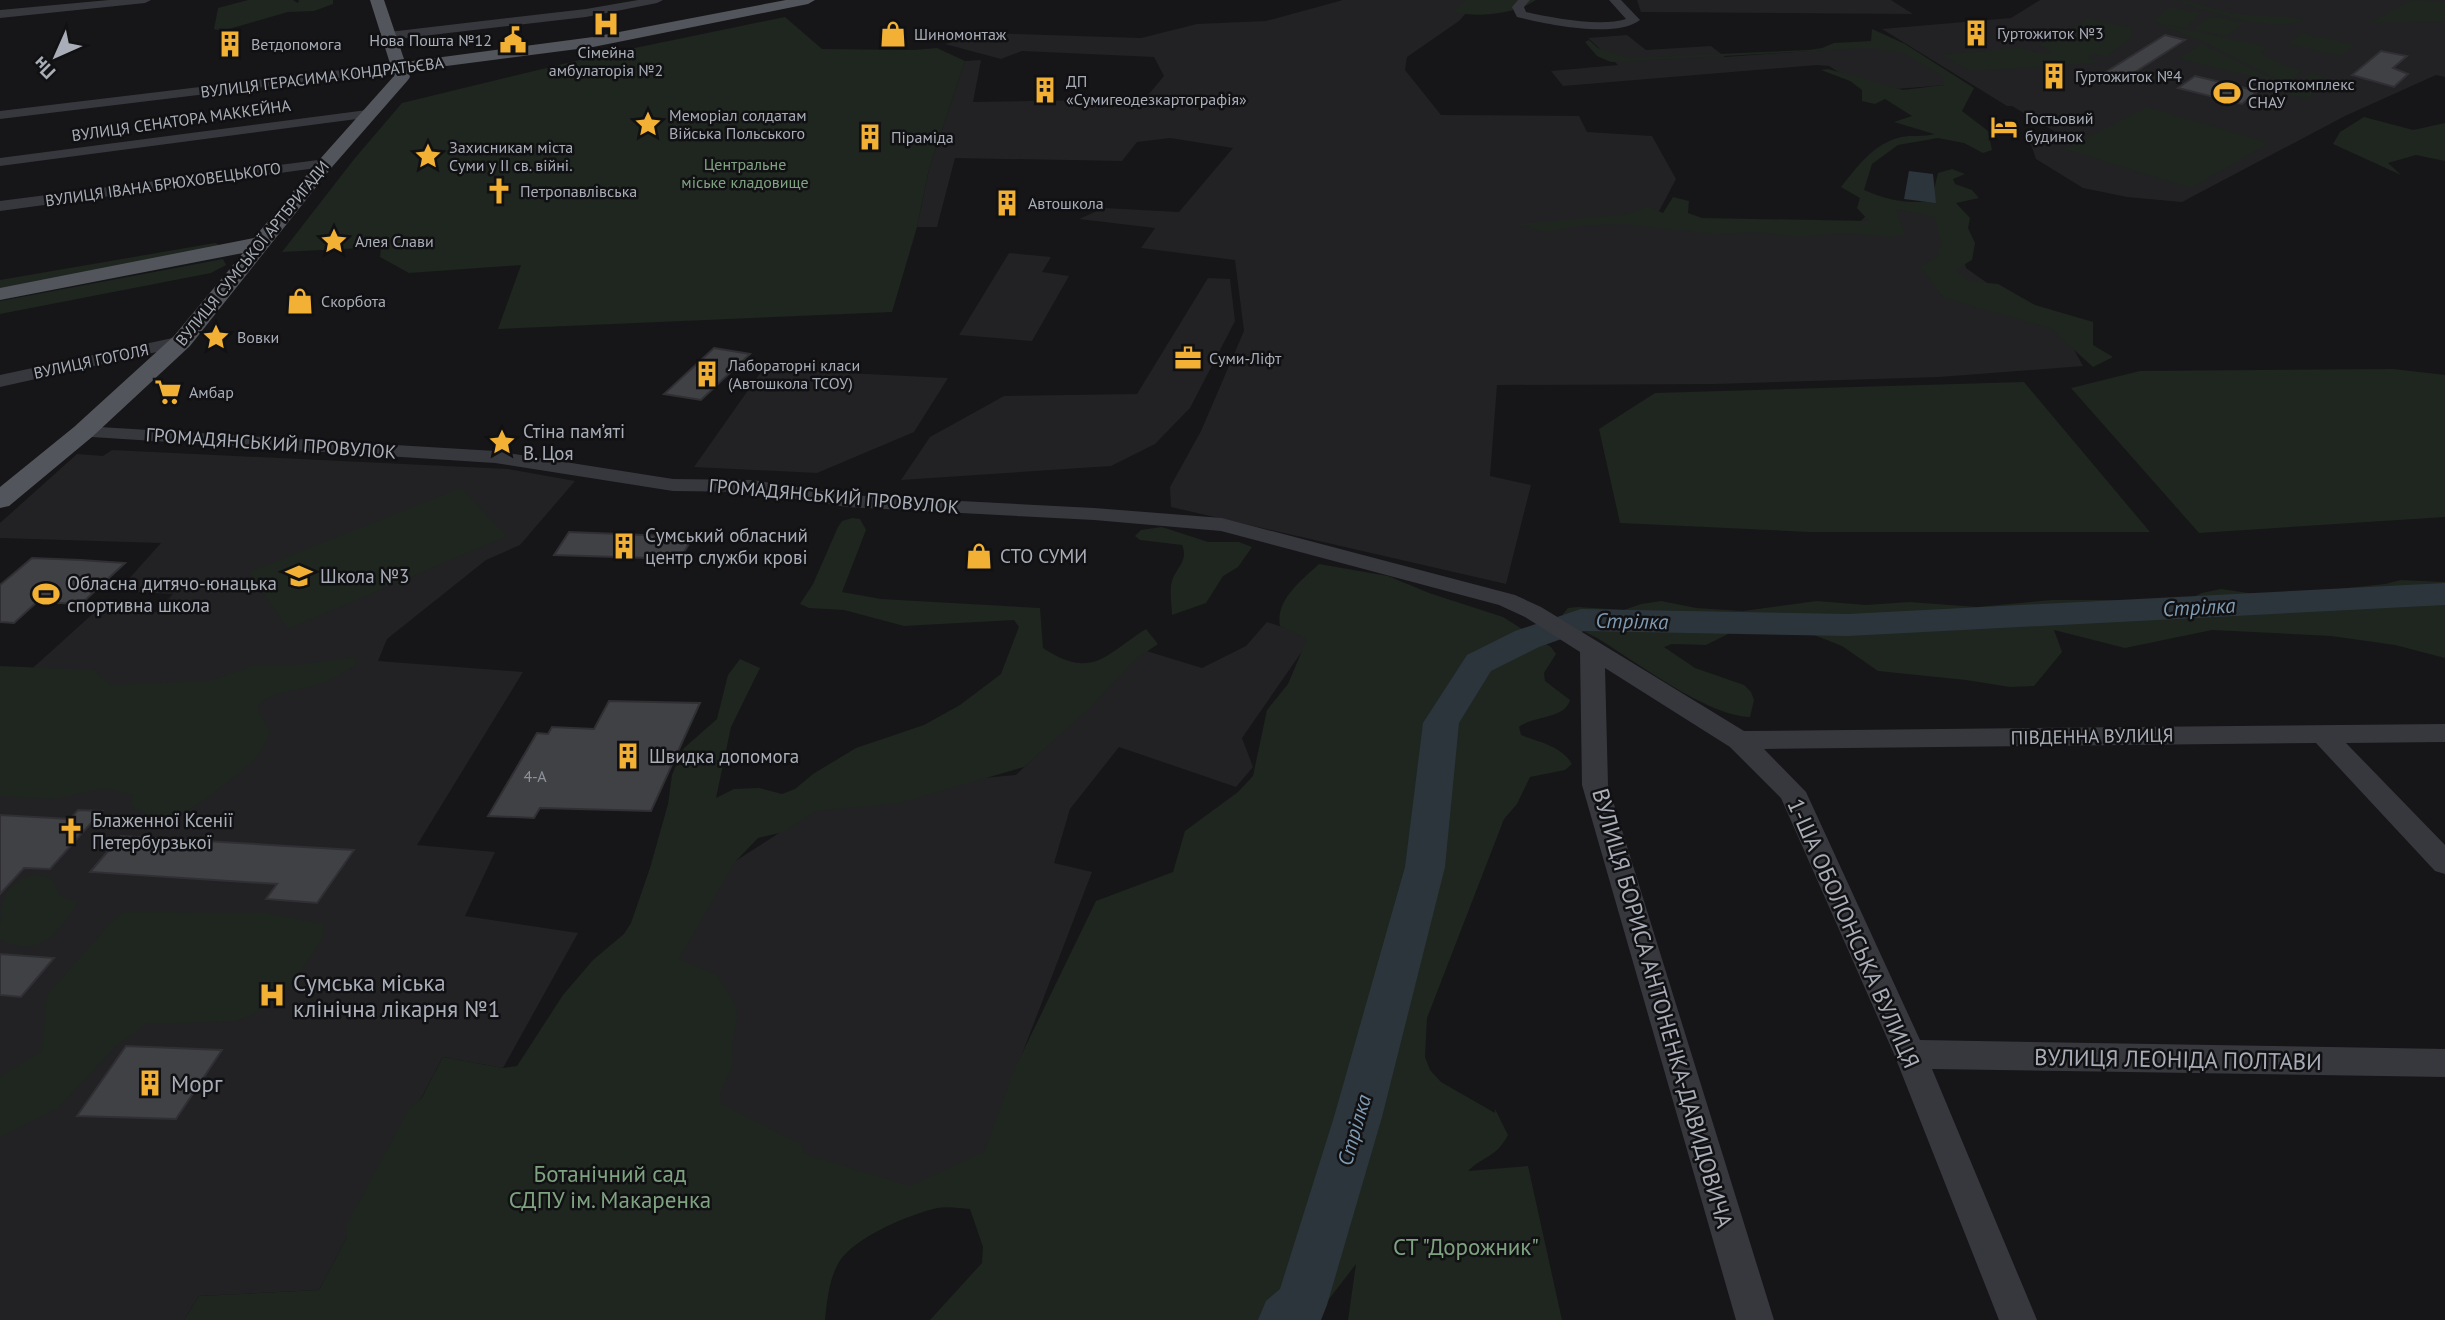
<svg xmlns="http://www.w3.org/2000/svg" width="2445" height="1320" viewBox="0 0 2445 1320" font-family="'PT Sans',sans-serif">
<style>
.built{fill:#222225}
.green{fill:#1e261f}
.water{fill:#2c353c}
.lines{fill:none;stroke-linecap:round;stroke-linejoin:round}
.river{fill:#2c353c;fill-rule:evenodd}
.building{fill:#404145;stroke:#303034;stroke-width:2}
.minor{fill:#37383d;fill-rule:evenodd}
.major{fill:#53555c;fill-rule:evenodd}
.labels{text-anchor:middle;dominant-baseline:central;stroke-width:5;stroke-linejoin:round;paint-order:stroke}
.far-poi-label{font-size:16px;fill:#a8adb8;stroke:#111113;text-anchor:start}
.far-street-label{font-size:16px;fill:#a8adb8;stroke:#111113}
.far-park-label{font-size:16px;fill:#7fa381;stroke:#111113}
.number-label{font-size:16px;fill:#8e929b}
.poi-label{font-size:19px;fill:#a8adb8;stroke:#111113;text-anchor:start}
.street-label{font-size:19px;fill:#a8adb8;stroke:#111113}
.water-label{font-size:21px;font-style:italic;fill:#7f9bb3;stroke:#111113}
.near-street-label{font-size:23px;fill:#a8adb8;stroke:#111113}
.near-poi-label{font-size:23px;fill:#a8adb8;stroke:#111113;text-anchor:start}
.near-park-label{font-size:23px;fill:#7fa381;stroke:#111113}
</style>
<rect width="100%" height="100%" fill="#161618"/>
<!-- built -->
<g class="built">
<polygon points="1343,0 1478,0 1459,21 1407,57 1405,70 1441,115 1579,116 1587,132 1652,136 1676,179 1656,217 1857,226 1877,202 1953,213 1966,268 2021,307 2073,324 2070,342 2083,366 1939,377 1714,384 1497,385 1490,476 1531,485 1506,584 1171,507 1170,487 1201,431 1244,331 1235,260 1141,248 1155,228 1079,219 1104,208 1179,212 1233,148 1170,138 1137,142 1122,161 955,158 937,227 917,227 929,169 965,61 981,60 973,102 1099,100 1148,95 1164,76 1154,57 1022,51 1001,59 945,44 986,33 1141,38 1197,24 1266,21"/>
<polygon points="1637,0 1891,0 1913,14 1641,12"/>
<polygon points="2040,0 2445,0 2445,77 2436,75 2345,116 2182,202 2127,197 2083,188 2036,159 2030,142 2064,137 2012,106 2007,106 1882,29 2011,18"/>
<polygon points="1627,35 1646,50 1711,46 1725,57 1879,46 1901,50 1958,84 1896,89 1843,75 1829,66 1817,65 1563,86 1551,71 1618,65 1588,38"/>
<polygon points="1009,253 1051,257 1042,272 1069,276 1032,341 959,335"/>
<polygon points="1208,278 1230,279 1235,321 1190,408 1155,444 1111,466 901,480 930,437 1004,396 1137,394"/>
<polygon points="763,369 948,378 914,432 817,473 694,467"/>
<polygon points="112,450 508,469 575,481 520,545 486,560 387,639 378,661 523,672 417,845 495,852 465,916 578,933 503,1068 443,1057 319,1290 199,1296 184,1320 0,1320 0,673 25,675 97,610 156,612 173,594 118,591 161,543 0,538 0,523 77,454 103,456"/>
<polygon points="1267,622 1312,637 1242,738 1253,767 1236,787 1119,747 1070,809 1054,863 1092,872 984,1153 912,1188 797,1155 713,1111 674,957 734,862 813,811 896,786 1016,775 1143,650 1202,668 1246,646"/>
</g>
<!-- green -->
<g class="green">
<polygon points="248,0 293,0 298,3 299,0 333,0 333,4 314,11 288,12 222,31 214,29 218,8"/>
<path d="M 1466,0 L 1536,0 C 1516,14 1478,18 1454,12 Z"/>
<path d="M 2171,0 C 2192,0 2210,9 2231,13 C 2255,17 2280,15 2304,19 C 2277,37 2202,8 2171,0 Z"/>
<polygon points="2412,0 2445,2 2445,21 2370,23"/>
<polygon points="2169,7 2201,13 2185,28 2165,25 2267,47 2260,54 2284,66 2302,70 2288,85 2202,41 2154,22"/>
<polygon points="2212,16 2245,23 2226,36 2193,29"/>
<polygon points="785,17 822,49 915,50 937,48 965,61 929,169 917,227 892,312 498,329 521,265 409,273 380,257 381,247 282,252 355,158 402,103 596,56"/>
<path d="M 2088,19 L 2131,28 L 2132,37 L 2106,57 L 2094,54 L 2088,58 L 2100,62 L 2094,63 L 1971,71 L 1941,55 L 2016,48 C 2030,49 2039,55 2053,53 L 2039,45 Z"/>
<path d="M 1872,29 L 1905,44 L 1974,88 L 1962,111 L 1988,131 L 1992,150 L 1983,153 L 1964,143 L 1938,138 L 1898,145 L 1872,164 L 1864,190 C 1887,200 1907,204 1931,201 L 1938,173 L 1952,169 L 1965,174 L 1953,179 L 1955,184 L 1972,190 L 1979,198 L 1956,203 L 1970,218 L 1968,228 L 1975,243 L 1972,260 L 1955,270 L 1968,281 L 1998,284 L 2035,305 L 2093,322 L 2093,345 L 2113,357 L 2093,367 L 2050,328 L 1944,298 L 1920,266 L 1937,258 L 1941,243 L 1935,217 L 1896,209 L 1905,235 L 1889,237 L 1845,233 L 1797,237 L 1759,232 L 1718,234 L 1623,224 L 1580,226 L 1545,232 L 1519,224 L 1629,214 L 1647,206 L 1663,213 L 1673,197 L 1689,201 L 1688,213 L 1702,218 L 1869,221 L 1857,208 L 1860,198 L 1841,187 C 1858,166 1873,144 1901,137 C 1911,135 1924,137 1934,134 L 1894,122 L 1912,116 L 1885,99 L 1875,104 L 1862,101 L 1862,90 L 1850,81 L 1821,70 L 1828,69 L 1903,90 L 1944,85 L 1943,76 L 1903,53 L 1872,48 L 1611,62 L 1597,56 L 1585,42 L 1589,40 L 1598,48 L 1628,58 L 1809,50 L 1822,48 L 1834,43 L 1871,41 Z"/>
<polygon points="2302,33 2355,45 2341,56 2288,44"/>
<polygon points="2201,44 2277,82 2179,59"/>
<polygon points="2312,73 2328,80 2309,98 2288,95"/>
<polygon points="2147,107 2269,143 2191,188 2065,149"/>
<polygon points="2364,117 2413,130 2445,123 2445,161 2416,155 2388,163 2401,175 2333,144 2340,132"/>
<polygon points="215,243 223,247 0,292 0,280"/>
<polygon points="223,259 226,265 211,273 0,314 0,301"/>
<polygon points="2393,369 2445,375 2445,517 2199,533 2071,388 2140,371"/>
<polygon points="2024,382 2150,532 1809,532 1620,523 1599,429 1655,393"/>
<polygon points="461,488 507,536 288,629 249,572"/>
<path d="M 852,518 L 860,519 L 866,530 L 842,592 L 881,599 L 1040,608 L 1043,648 C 1092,680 1104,656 1146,629 L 1158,644 L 1136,659 L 1090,708 L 1024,767 L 900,803 L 816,811 L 784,832 L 758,838 L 734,863 L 679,959 L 717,975 L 735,1004 L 738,1015 L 733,1041 L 732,1067 L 720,1094 L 721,1104 L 802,1145 L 803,1152 L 813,1157 L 910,1186 L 984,1152 L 1015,1068 L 1096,901 L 1173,872 L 1185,831 L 1238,792 L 1253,776 L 1267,710 L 1288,684 L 1307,639 L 1280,626 C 1275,600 1302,580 1319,564 L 1388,576 L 1429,593 L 1503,617 L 1551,647 L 1556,654 L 1544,673 L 1545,681 L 1570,700 C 1564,720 1534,715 1519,727 L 1521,735 C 1539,742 1562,746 1572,764 L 1565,770 L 1530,777 L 1517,804 L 1504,819 L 1427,1018 L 1425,1057 L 1430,1070 L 1441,1082 L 1495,1113 L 1495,1109 L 1508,1135 C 1496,1158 1483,1156 1468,1171 L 1528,1166 L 1562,1320 L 1348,1320 L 1356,1264 L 1313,1320 L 930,1320 L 982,1263 L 983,1247 L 970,1209 C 960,1208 947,1206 937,1208 C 908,1215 855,1237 839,1262 C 829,1279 827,1301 825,1320 L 184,1320 L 199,1296 L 319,1290 L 347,1237 L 347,1224 L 409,1109 L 421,1099 L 443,1057 L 503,1068 L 517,1066 L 563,995 L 593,960 L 624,934 L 631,923 L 650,868 L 668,804 L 672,775 L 680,756 L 684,748 L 717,719 L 728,675 L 740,659 L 760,668 L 731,727 L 716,798 L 734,789 L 759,788 L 782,794 L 795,789 L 813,774 L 856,748 L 924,725 L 960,705 L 1001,674 L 1019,627 L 1014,620 L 904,626 L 844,610 L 809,608 L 800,604 L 813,584 L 838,527 L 842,521 Z"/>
<path d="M 1162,527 L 1208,542 L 1239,542 L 1252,547 L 1238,567 L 1223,576 L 1206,603 L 1172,615 C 1172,605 1169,591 1172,581 C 1176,568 1189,561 1182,545 L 1140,540 L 1135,536 L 1141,530 Z"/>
<path d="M 2401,580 L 2445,582 L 2445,658 L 2395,645 L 2331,636 L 2212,630 L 2125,648 L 2054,630 L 2062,652 L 2034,686 L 2010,687 L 1966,680 L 1878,671 L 1842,646 L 1809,633 L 1779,630 L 1745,629 L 1734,631 L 1706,645 L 1672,644 L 1664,647 L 1695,668 L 1744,685 L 1751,692 L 1754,700 L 1750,717 C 1707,716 1635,661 1597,638 C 1586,632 1574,627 1563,621 L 1563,614 L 1568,608 L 1578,607 L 1624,610 L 1641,604 L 1661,601 L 1696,608 L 1743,611 L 1817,601 L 1866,605 L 1909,602 L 1977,607 L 2052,600 L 2127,600 L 2172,606 L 2202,593 L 2221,589 L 2255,594 L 2319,591 L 2385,584 Z"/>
<path d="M 356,657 L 355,666 C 342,673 328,682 314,686 C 294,692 270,690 257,708 L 270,732 C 267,739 264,746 260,752 C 250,767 199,805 182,814 C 168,821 141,816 131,804 L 133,795 L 105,788 L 55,799 L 0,796 L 0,666 L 93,670 L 112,685 L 209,681 L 256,665 L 289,666 Z"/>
<path d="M 35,875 L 51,878 L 61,897 L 78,902 C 56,934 41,959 0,940 C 0,908 0,883 35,875 Z"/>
<polygon points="124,912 265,913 323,924 323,938 286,991 250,1016 234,1021 146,1024 117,1045 58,1108 0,1137 0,1077 42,1051 47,995 110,923"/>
</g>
<!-- water -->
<polygon class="water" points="1909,171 1933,174 1936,203 1904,199"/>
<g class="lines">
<!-- river -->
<polygon class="river" points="2445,583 2445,605 1848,636 1584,631 1539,647 1491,671 1459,723 1445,867 1382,1117 1327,1305 1321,1320 1258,1320 1266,1301 1280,1289 1334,1117 1405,867 1423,723 1467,655 1515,631 1581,609 1848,614"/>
</g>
<!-- building -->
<g class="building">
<polygon points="2165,35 2185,40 2129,76 2098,77"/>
<polygon points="2381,51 2407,56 2393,68 2408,74 2394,87 2352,75"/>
<polygon points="2195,76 2258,91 2242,104 2178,88"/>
<polygon points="714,348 750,354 701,400 664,394"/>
<polygon points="569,532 693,537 680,559 554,555"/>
<polygon points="32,558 81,560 125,563 81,604 37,602 14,623 0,622 0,585"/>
<polygon points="609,701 700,703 651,811 540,808 534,818 488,816 537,733 548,734 552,727 594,729"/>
<polygon points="78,810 102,811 50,869 24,868 0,894 0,815 70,819"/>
<polygon points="121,836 354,850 317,903 266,899 277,884 90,872"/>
<polygon points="0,954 54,958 21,997 0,995"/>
<polygon points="126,1046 222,1050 176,1119 77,1116"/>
</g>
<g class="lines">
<!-- minor -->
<g class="minor">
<polygon points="109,0 151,0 145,3 0,18 0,10"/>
<polygon points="638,0 663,0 657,3 586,17 389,40 383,36 389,32 586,9"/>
<path d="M 1518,0 L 1530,0 L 1524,7 L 1526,12 C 1553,18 1600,27 1626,19 L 1609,0 L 1621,0 L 1640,20 C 1616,39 1546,24 1517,17 L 1512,7 Z"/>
<polygon points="400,63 405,64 405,70 0,119 0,111"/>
<polygon points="367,110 374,114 372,117 0,166 0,158"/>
<polygon points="326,159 331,160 333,163 331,166 0,211 0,201"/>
<polygon points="182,336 191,341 188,345 0,387 0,375"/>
<polygon points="83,426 495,451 673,479 753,480 847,495 1094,508 1222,518 1515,595 1541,607 1744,731 2445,724 2445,742 2346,743 2445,845 2445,874 2435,871 2316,743 1764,749 1806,792 1920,1040 2445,1049 2445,1077 1932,1069 2037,1320 1999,1320 1894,1054 1781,798 1730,747 1605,668 1608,785 1774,1320 1736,1320 1582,785 1580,652 1525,617 1499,605 1221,531 1094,520 847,507 753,492 673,491 495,463 76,436 73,432 76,428"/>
</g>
<!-- major -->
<polygon class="major" points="370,0 384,0 405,62 593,37 786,0 815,0 808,4 593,47 408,71 410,77 408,80 332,167 190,346 92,437 9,506 0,508 0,487 74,427 174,336 243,253 0,300 0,288 254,238 320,159 394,76"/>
</g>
<!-- icons -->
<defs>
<g id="hospital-bare" transform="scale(2.1)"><path d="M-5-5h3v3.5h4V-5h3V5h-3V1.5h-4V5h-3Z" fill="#f2b134" stroke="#111113" stroke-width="2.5" paint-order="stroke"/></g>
<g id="building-bare" transform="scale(2.1)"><path d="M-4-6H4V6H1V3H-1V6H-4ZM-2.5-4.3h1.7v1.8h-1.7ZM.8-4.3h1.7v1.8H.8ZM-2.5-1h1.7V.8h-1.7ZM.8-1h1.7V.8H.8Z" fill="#f2b134" stroke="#111113" stroke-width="2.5" paint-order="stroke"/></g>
<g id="shop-bare" transform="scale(2.1)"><path d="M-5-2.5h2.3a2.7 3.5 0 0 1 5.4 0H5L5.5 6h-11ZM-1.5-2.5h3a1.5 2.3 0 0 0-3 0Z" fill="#f2b134" stroke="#111113" stroke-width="2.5" paint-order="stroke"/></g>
<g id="civic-bare" transform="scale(2.1)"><path d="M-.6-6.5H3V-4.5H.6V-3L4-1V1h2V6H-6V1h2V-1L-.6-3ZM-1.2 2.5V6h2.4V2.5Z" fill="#f2b134" stroke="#111113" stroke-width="2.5" paint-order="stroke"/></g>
<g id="stadium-bare" transform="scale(2.1)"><path d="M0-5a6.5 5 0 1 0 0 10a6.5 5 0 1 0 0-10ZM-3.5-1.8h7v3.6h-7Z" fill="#f2b134" stroke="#111113" stroke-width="2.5" paint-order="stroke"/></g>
<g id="sight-bare" transform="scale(2.1)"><path d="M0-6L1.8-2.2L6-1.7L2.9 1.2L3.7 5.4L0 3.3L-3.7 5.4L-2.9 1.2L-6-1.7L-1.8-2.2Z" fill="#f2b134" stroke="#111113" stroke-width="2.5" paint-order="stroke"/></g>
<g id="hotel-bare" transform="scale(2.1)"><path d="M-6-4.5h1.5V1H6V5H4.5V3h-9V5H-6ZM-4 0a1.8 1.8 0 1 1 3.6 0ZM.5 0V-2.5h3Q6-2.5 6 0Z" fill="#f2b134" stroke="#111113" stroke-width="2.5" paint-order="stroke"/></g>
<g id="church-bare" transform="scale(2.1)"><path d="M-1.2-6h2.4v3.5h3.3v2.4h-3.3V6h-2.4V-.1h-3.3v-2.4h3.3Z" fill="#f2b134" stroke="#111113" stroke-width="2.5" paint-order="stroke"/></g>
<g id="office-bare" transform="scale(2.1)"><path d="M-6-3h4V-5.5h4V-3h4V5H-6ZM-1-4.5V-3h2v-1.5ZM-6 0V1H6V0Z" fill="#f2b134" stroke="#111113" stroke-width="2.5" paint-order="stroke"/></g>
<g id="supermarket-bare" transform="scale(2.1)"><path d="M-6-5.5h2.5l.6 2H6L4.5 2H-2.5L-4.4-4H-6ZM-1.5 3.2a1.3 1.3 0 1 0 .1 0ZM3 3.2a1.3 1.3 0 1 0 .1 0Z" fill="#f2b134" stroke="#111113" stroke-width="2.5" paint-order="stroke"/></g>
<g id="school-bare" transform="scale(2.1)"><path d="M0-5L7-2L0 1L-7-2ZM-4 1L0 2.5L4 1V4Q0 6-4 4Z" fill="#f2b134" stroke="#111113" stroke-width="2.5" paint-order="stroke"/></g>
</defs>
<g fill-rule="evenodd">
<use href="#hospital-bare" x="606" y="24"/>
<use href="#building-bare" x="1976" y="33"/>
<use href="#shop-bare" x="893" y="34"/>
<use href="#civic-bare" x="513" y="40"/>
<use href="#building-bare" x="230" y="44"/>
<use href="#building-bare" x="2054" y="76"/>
<use href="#building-bare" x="1045" y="90"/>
<use href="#stadium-bare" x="2227" y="93"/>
<use href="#sight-bare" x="648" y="124"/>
<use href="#hotel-bare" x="2004" y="127"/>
<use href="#building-bare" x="870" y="137"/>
<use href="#sight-bare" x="428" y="156"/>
<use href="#church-bare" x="499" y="191"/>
<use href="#building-bare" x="1007" y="203"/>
<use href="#sight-bare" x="334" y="241"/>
<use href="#shop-bare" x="300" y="301"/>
<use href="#sight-bare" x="216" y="337"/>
<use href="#office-bare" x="1188" y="358"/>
<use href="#building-bare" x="707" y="374"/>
<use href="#supermarket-bare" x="168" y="392"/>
<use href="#sight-bare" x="502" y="442"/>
<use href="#building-bare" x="624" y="546"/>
<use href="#shop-bare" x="979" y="556"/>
<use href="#school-bare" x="299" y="576"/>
<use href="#stadium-bare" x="46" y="594"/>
<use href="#building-bare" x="628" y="756"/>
<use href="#church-bare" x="71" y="831"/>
<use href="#hospital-bare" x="272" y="995"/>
<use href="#building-bare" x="150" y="1083"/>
</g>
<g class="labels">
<!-- far-poi labels -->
<g class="far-poi-label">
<text x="1997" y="33">Гуртожиток №3</text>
<text x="914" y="34">Шиномонтаж</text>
<text x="492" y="40" text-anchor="end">Нова Пошта №12</text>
<text x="251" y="44">Ветдопомога</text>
<text x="606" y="52" text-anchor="middle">Сімейна<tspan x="606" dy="18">амбулаторія №2</tspan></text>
<text x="2075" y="76">Гуртожиток №4</text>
<text x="1066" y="81">ДП<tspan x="1066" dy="18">«Сумигеодезкартографія»</tspan></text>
<text x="2248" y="84">Спорткомплекс<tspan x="2248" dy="18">СНАУ</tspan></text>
<text x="669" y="115">Меморіал солдатам<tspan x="669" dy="18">Війська Польського</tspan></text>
<text x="2025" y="118">Гостьовий<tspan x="2025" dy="18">будинок</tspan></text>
<text x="891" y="137">Піраміда</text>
<text x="449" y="147">Захисникам міста<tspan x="449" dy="18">Суми у ІІ св. війні.</tspan></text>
<text x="520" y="191">Петропавлівська</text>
<text x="1028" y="203">Автошкола</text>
<text x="355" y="241">Алея Слави</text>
<text x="321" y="301">Скорбота</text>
<text x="237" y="337">Вовки</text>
<text x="1209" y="358">Суми-Ліфт</text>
<text x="728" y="365">Лабораторні класи<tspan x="728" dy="18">(Автошкола ТСОУ)</tspan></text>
<text x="189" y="392">Амбар</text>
</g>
<!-- far-street labels -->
<g class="far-street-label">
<text transform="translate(322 77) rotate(-7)">ВУЛИЦЯ ГЕРАСИМА КОНДРАТЬЄВА</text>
<text transform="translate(181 120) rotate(-8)">ВУЛИЦЯ СЕНАТОРА МАККЕЙНА</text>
<text transform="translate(163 184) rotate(-8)">ВУЛИЦЯ ІВАНА БРЮХОВЕЦЬКОГО</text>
<text transform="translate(252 253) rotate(-51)">ВУЛИЦЯ СУМСЬКОЇ АРТБРИГАДИ</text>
<text transform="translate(91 361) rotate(-12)">ВУЛИЦЯ ГОГОЛЯ</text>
</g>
<!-- far-park labels -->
<g class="far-park-label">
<text x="745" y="164">Центральне<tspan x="745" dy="18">міське кладовище</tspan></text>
</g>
<!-- number labels -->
<g class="number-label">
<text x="535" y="776">4-А</text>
</g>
<!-- poi labels -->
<g class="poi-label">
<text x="523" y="431">Стіна пам’яті<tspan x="523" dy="22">В. Цоя</tspan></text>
<text x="645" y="535">Сумський обласний<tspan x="645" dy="22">центр служби крові</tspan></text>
<text x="1000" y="556">СТО СУМИ</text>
<text x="320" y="576">Школа №3</text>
<text x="67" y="583">Обласна дитячо-юнацька<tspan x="67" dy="22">спортивна школа</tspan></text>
<text x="649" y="756">Швидка допомога</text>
<text x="92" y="820">Блаженної Ксенії<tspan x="92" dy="22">Петербурзької</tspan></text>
</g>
<!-- street labels -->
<g class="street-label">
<text transform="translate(271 443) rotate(4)">ГРОМАДЯНСЬКИЙ ПРОВУЛОК</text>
<text transform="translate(834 496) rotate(5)">ГРОМАДЯНСЬКИЙ ПРОВУЛОК</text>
<text transform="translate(2092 736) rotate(-1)">ПІВДЕННА ВУЛИЦЯ</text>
</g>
<!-- water labels -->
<g class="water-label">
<text transform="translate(2199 607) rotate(-3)">Стрілка</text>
<text transform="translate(1632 621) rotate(1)">Стрілка</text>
<text transform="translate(1354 1130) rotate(-74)">Стрілка</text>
</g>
<!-- near-street labels -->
<g class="near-street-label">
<text transform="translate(1854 933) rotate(66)">1-ША ОБОЛОНСЬКА ВУЛИЦЯ</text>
<text transform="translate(1663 1008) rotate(74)">ВУЛИЦЯ БОРИСА АНТОНЕНКА-ДАВИДОВИЧА</text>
<text transform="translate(2178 1059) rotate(1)">ВУЛИЦЯ ЛЕОНІДА ПОЛТАВИ</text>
</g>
<!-- near-poi labels -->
<g class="near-poi-label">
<text x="293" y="982">Сумська міська<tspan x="293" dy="26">клінічна лікарня №1</tspan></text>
<text x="171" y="1083">Морг</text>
</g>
<!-- near-park labels -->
<g class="near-park-label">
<text x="610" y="1173">Ботанічний сад<tspan x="610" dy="26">СДПУ ім. Макаренка</tspan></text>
<text x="1466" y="1246">СТ "Дорожник"</text>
</g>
</g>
<!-- north arrow -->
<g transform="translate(56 56) rotate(225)" stroke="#111113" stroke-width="5" paint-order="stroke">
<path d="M0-5L12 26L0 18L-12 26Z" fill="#a8adb8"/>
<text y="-10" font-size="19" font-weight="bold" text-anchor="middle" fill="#a8adb8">Пн</text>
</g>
</svg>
